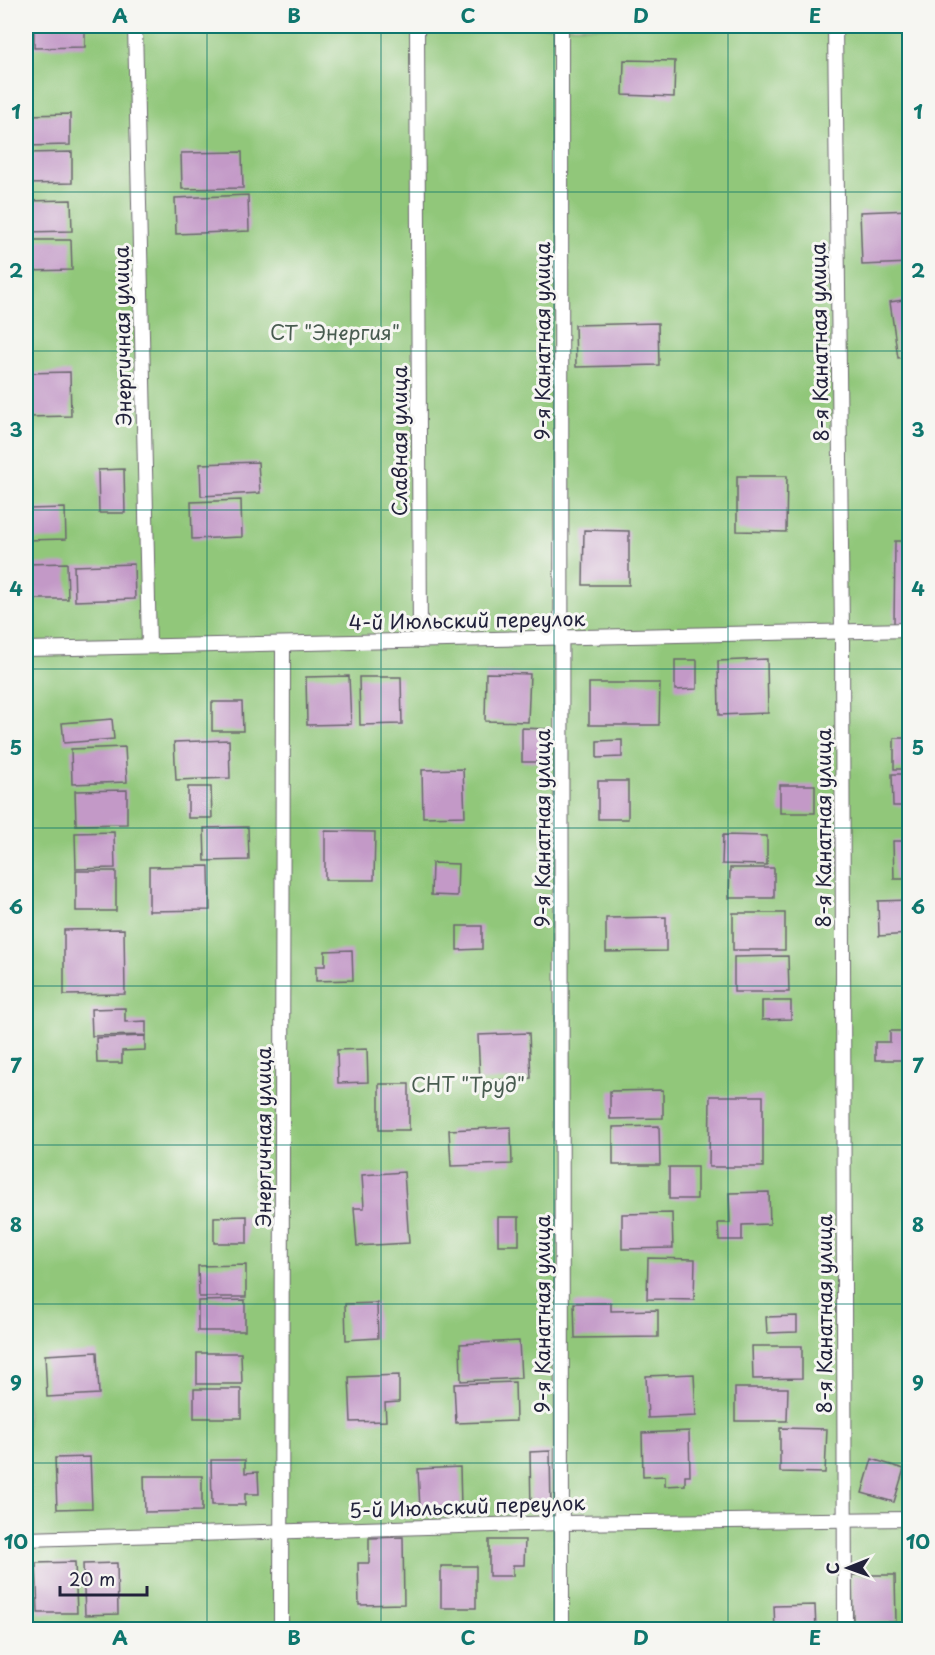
<svg xmlns="http://www.w3.org/2000/svg" width="935" height="1655" viewBox="0 0 935 1655" font-family="'Playpen Sans',sans-serif">
<style>
.green{fill:#91c77a;stroke:#5a745a;stroke-width:1.5}
.building{fill:#c399c7}
.lines{fill:none;stroke-linecap:round;stroke-linejoin:round}
.service-casing{stroke:#6b666e;stroke-width:16}
.service{stroke:#fff;stroke-width:14}
.grid{fill:none;stroke:#0f766e;stroke-width:1.5;stroke-opacity:0.55}
.labels{text-anchor:middle;dominant-baseline:central;stroke-width:6;stroke-linejoin:round;paint-order:stroke}
.park-label{font-size:20px;fill:#495c51;stroke:#f6f6f2}
.street-label{font-size:20px;fill:#22223b;stroke:#f6f6f2}
.neatline{fill:none;stroke:#0f766e;stroke-width:2}
.grid-label{font-size:20px;text-anchor:middle;font-weight:bold;fill:#0f766e}
</style>
<rect width="100%" height="100%" fill="#f6f6f2"/>
<filter id="ink" filterUnits="userSpaceOnUse"><feTurbulence type="fractalNoise" baseFrequency=".0167" numOctaves="2"/><feDisplacementMap in="SourceGraphic" scale="12" xChannelSelector="R" yChannelSelector="G"/><feConvolveMatrix kernelMatrix="1 2 1 2 8 2 1 2 1" color-interpolation-filters="sRGB"/></filter>
<filter id="wash" filterUnits="userSpaceOnUse"><feTurbulence type="fractalNoise" baseFrequency=".008" numOctaves="4" result="noise"/><feDisplacementMap in="SourceGraphic" scale="24" xChannelSelector="R" yChannelSelector="G"/><feGaussianBlur stdDeviation="1.35" result="paint"/><feColorMatrix in="noise" values="0 0 0 0 0 0 0 0 0 0 0 0 0 0 0 0 0 1.4 0 .05"/><feComposite in="paint" operator="in"/></filter>
<g filter="url(#wash)">
<rect width="100%" height="100%" fill="#f3e4cd"/>
<!-- green -->
<polygon class="green" points="26,26 909,26 909,1629 26,1630"/>
<g id="blocks">
<!-- building -->
<g class="building">
<polygon points="34,26 85,26 85,47 34,48"/>
<polygon points="624,60 675,61 674,97 623,95"/>
<polygon points="70,114 70,145 26,146 26,115"/>
<polygon points="72,152 72,183 26,184 26,153"/>
<polygon points="242,152 243,188 182,189 181,153"/>
<polygon points="248,195 249,231 176,234 175,198"/>
<polygon points="71,200 72,231 26,232 26,201"/>
<polygon points="910,210 910,263 862,265 860,212"/>
<polygon points="26,240 71,240 72,270 27,271"/>
<polygon points="910,299 910,357 898,358 890,302"/>
<polygon points="658,323 659,365 576,367 575,325"/>
<polygon points="70,372 71,416 26,417 26,373"/>
<polygon points="258,462 260,493 201,496 200,464"/>
<polygon points="124,469 125,513 99,513 98,470"/>
<polygon points="737,476 787,476 786,532 737,531"/>
<polygon points="241,500 242,537 192,539 191,502"/>
<polygon points="65,508 66,539 26,540 26,509"/>
<polygon points="584,530 629,531 629,585 583,585"/>
<polygon points="895,541 910,541 910,624 894,624"/>
<polygon points="67,563 68,599 26,599 26,564"/>
<polygon points="134,564 135,599 75,601 74,566"/>
<polygon points="767,659 768,713 719,715 718,661"/>
<polygon points="675,660 697,660 697,689 675,690"/>
<polygon points="486,673 530,674 528,722 485,721"/>
<polygon points="349,676 351,724 307,725 306,677"/>
<polygon points="359,677 401,677 402,724 360,725"/>
<polygon points="589,683 660,683 659,725 589,725"/>
<polygon points="212,702 242,702 243,731 212,731"/>
<polygon points="112,719 114,739 64,743 62,723"/>
<polygon points="522,728 549,729 548,762 522,762"/>
<rect x="894" y="738" width="16" height="31"/>
<polygon points="229,740 230,778 176,780 174,742"/>
<polygon points="622,740 622,757 597,758 597,741"/>
<polygon points="125,747 127,782 72,784 71,749"/>
<polygon points="463,769 465,816 423,817 422,770"/>
<polygon points="892,774 910,774 910,806 893,806"/>
<rect x="598" y="781" width="30" height="38"/>
<rect x="780" y="785" width="35" height="28"/>
<polygon points="188,787 211,787 212,818 188,818"/>
<polygon points="127,790 127,824 76,825 75,791"/>
<polygon points="248,827 249,860 205,861 204,828"/>
<polygon points="325,831 375,832 374,880 325,880"/>
<polygon points="114,832 115,868 76,869 75,833"/>
<polygon points="723,835 767,836 767,865 722,864"/>
<polygon points="893,841 910,841 910,879 894,879"/>
<polygon points="432,863 458,864 457,896 431,895"/>
<polygon points="209,866 210,910 149,911 149,867"/>
<polygon points="730,868 774,868 774,898 729,898"/>
<rect x="76" y="871" width="40" height="40"/>
<polygon points="910,900 910,934 879,936 878,901"/>
<rect x="733" y="913" width="52" height="37"/>
<polygon points="666,917 666,951 606,952 606,918"/>
<polygon points="457,926 482,926 482,949 457,950"/>
<polygon points="124,929 125,994 64,995 64,930"/>
<polygon points="352,950 353,980 316,981 316,966 325,966 325,951"/>
<polygon points="788,956 789,992 734,992 734,957"/>
<polygon points="762,1001 791,1001 791,1019 762,1020"/>
<polygon points="125,1008 125,1022 146,1021 146,1035 92,1036 91,1009"/>
<polygon points="890,1031 910,1031 908,1060 875,1060 875,1042 890,1042"/>
<polygon points="529,1033 531,1078 480,1081 478,1035"/>
<polygon points="145,1036 145,1050 122,1051 122,1063 97,1063 96,1038"/>
<polygon points="367,1049 368,1082 338,1083 337,1050"/>
<rect x="379" y="1084" width="30" height="46"/>
<polygon points="663,1090 663,1118 610,1119 610,1091"/>
<polygon points="710,1096 763,1096 763,1167 709,1167"/>
<polygon points="659,1126 660,1165 613,1165 613,1127"/>
<polygon points="511,1127 512,1164 451,1166 449,1130"/>
<rect x="669" y="1167" width="28" height="32"/>
<polygon points="404,1172 409,1243 357,1246 354,1208 364,1208 362,1175"/>
<polygon points="769,1192 770,1224 742,1225 742,1240 719,1240 718,1223 730,1223 729,1193"/>
<polygon points="672,1213 673,1248 622,1249 622,1214"/>
<polygon points="247,1216 247,1243 214,1243 214,1217"/>
<rect x="498" y="1217" width="21" height="28"/>
<polygon points="648,1258 695,1259 694,1300 647,1299"/>
<polygon points="246,1265 246,1297 199,1297 198,1266"/>
<polygon points="245,1300 245,1331 198,1331 198,1301"/>
<polygon points="377,1303 378,1338 346,1340 345,1304"/>
<polygon points="574,1303 611,1303 611,1311 658,1310 658,1337 575,1338"/>
<polygon points="797,1316 797,1332 767,1333 766,1317"/>
<polygon points="519,1341 521,1378 461,1381 460,1344"/>
<polygon points="752,1346 802,1346 802,1378 753,1379"/>
<polygon points="97,1352 99,1394 47,1397 45,1355"/>
<polygon points="197,1353 241,1353 242,1384 197,1384"/>
<polygon points="694,1374 696,1416 648,1418 646,1376"/>
<polygon points="399,1375 399,1402 385,1403 386,1421 351,1422 349,1377"/>
<polygon points="515,1382 516,1421 456,1423 454,1384"/>
<polygon points="735,1388 788,1388 787,1421 735,1421"/>
<rect x="194" y="1389" width="47" height="29"/>
<polygon points="780,1428 827,1429 825,1473 780,1472"/>
<polygon points="689,1431 690,1476 685,1476 685,1485 665,1486 665,1476 643,1477 642,1433"/>
<polygon points="550,1451 551,1511 531,1512 530,1452"/>
<polygon points="90,1457 92,1508 57,1509 55,1458"/>
<polygon points="872,1459 904,1469 894,1502 862,1493"/>
<polygon points="211,1460 245,1460 245,1473 258,1472 259,1494 245,1494 245,1505 212,1505"/>
<polygon points="460,1467 461,1507 420,1509 418,1469"/>
<polygon points="144,1476 202,1476 202,1511 145,1512"/>
<polygon points="403,1537 404,1604 359,1605 358,1563 369,1563 369,1538"/>
<polygon points="489,1540 525,1540 524,1565 513,1565 513,1576 489,1576"/>
<polygon points="75,1562 77,1613 38,1613 36,1563"/>
<polygon points="117,1563 118,1614 85,1615 83,1564"/>
<rect x="441" y="1566" width="35" height="42"/>
<polygon points="852,1575 895,1575 896,1622 853,1622"/>
<polygon points="815,1605 816,1630 775,1630 774,1606"/>
</g>
</g>
</g>
<g filter="url(#ink)">
<use href="#blocks" fill-opacity="0" stroke="#6b666e" stroke-width="1.5"/>
<g class="lines">
<!-- service casing -->
<g class="service-casing">
<g id="service">
<polyline points="135,26 149,646"/>
<polyline points="417,26 420,641"/>
<polyline points="561,26 562,1630"/>
<polyline points="835,26 842,632 845,1630"/>
<polyline points="26,649 910,630"/>
<polyline points="26,1539 562,1523 910,1519"/>
<polyline points="281,1630 283,644"/>
</g>
</g>
<!-- service -->
<use href="#service" class="service"/>
</g>
</g>
<!-- grid -->
<path class="grid" d="M 207,26 L 207,1630M 381,26 L 381,1630M 554,26 L 554,1630M 728,26 L 728,1630M 26,192 L 910,192M 26,351 L 910,351M 26,510 L 910,510M 26,669 L 910,669M 26,828 L 910,828M 26,986 L 910,986M 26,1145 L 910,1145M 26,1304 L 910,1304M 26,1463 L 910,1463"/>
<g class="labels">
<!-- park labels -->
<g class="park-label">
<text x="335" y="332">СТ "Энергия"</text>
<text x="468" y="1084">СНТ "Труд"</text>
</g>
<!-- street labels -->
<g class="street-label">
<text transform="translate(122 336) rotate(-91)">Энергичная улица</text>
<text transform="translate(542 341) rotate(-90)">9-я Канатная улица</text>
<text transform="translate(819 342) rotate(-91)">8-я Канатная улица</text>
<text transform="translate(399 441) rotate(-90)">Славная улица</text>
<text transform="translate(467 620) rotate(-1)">4-й Июльский переулок</text>
<text transform="translate(542 828) rotate(-90)">9-я Канатная улица</text>
<text transform="translate(823 828) rotate(-90)">8-я Канатная улица</text>
<text transform="translate(263 1137) rotate(-90)">Энергичная улица</text>
<text transform="translate(542 1314) rotate(-90)">9-я Канатная улица</text>
<text transform="translate(824 1314) rotate(-90)">8-я Канатная улица</text>
<text transform="translate(467 1506) rotate(-2)">5-й Июльский переулок</text>
</g>
</g>
<!-- margin -->
<rect width="935" height="1655" fill="none" stroke="#f6f6f2" stroke-width="66"/>
<!-- north arrow -->
<g transform="translate(848 1568) rotate(269)" stroke="#f6f6f2" stroke-width="4.5" paint-order="stroke">
<path d="M0-4.5L10 22L0 15L-10 22Z" fill="#22223b"/>
<text y="-9" font-size="16" font-weight="bold" text-anchor="middle" fill="#22223b">С</text>
</g>
<!-- scale -->
<path d="M60 1586v9h87v-9" fill="none" stroke="#22223b" stroke-width="3"/>
<text x="69" y="1586" font-size="18" fill="#22223b" stroke="#f6f6f2" stroke-width="4.5" paint-order="stroke">20 m</text>
<rect x="33" y="33" width="869" height="1589" class="neatline"/>
<g class="grid-label">
<text x="120" y="23">A</text>
<text x="294" y="23">B</text>
<text x="468" y="23">C</text>
<text x="641" y="23">D</text>
<text x="815" y="23">E</text>
<text x="16" y="119">1</text>
<text x="918" y="119">1</text>
<text x="16" y="278">2</text>
<text x="918" y="278">2</text>
<text x="16" y="437">3</text>
<text x="918" y="437">3</text>
<text x="16" y="596">4</text>
<text x="918" y="596">4</text>
<text x="16" y="755">5</text>
<text x="918" y="755">5</text>
<text x="16" y="914">6</text>
<text x="918" y="914">6</text>
<text x="16" y="1073">7</text>
<text x="918" y="1073">7</text>
<text x="16" y="1232">8</text>
<text x="918" y="1232">8</text>
<text x="16" y="1390">9</text>
<text x="918" y="1390">9</text>
<text x="16" y="1549">10</text>
<text x="918" y="1549">10</text>
<text x="120" y="1645">A</text>
<text x="294" y="1645">B</text>
<text x="468" y="1645">C</text>
<text x="641" y="1645">D</text>
<text x="815" y="1645">E</text>
</g>
</svg>
